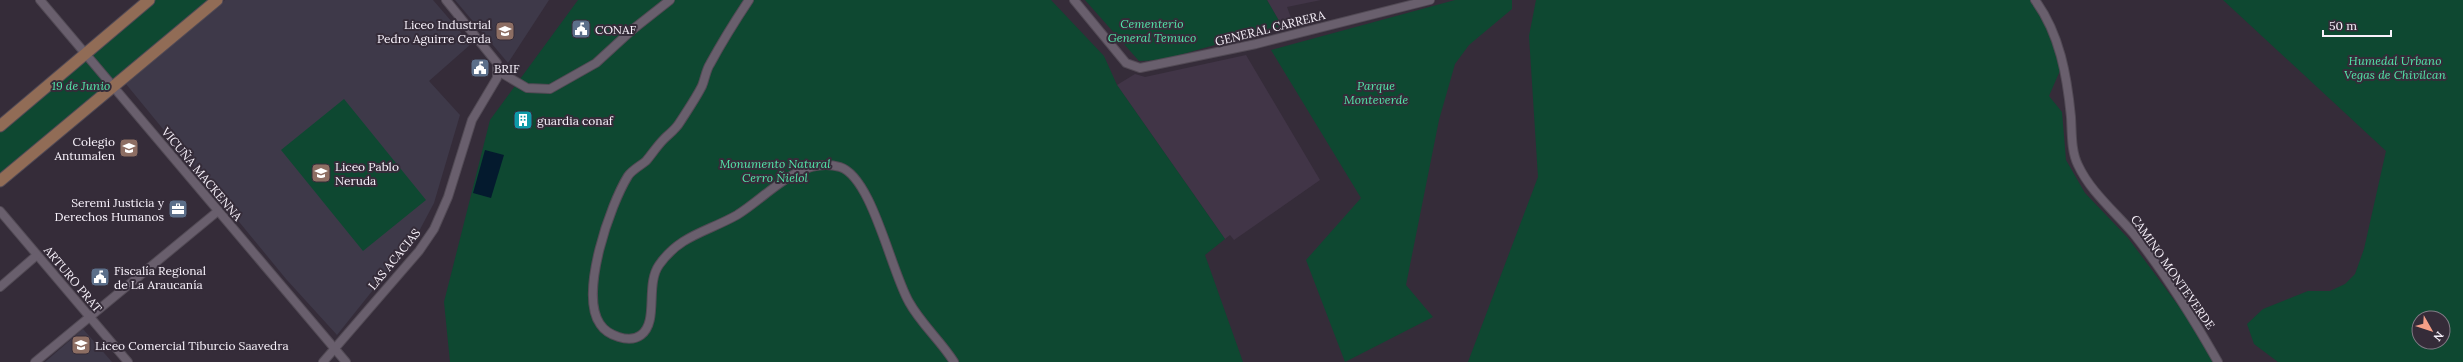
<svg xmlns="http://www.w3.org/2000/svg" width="2463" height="362" viewBox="0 0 2463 362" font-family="Lora,serif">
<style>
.built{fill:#413547}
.education{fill:#3e3949}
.green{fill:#0e4831;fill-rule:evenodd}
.water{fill:#041a2e}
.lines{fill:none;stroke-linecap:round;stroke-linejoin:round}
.minor-casing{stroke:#524a55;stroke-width:10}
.secondary-casing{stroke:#524a55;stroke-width:13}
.minor{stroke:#695f6d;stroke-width:8}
.secondary{stroke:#916c56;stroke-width:11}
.labels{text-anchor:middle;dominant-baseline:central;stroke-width:4;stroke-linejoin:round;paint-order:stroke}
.park-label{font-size:12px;font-style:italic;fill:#53e6aa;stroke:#352c39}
.poi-label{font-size:12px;fill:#f8f2fb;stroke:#352c39;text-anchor:start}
.street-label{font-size:12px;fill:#f8f2fb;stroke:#352c39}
</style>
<rect width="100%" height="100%" fill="#352c39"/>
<!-- built -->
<g class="built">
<polygon points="1267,0 1321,0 1287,7 1293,23 1282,26"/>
<polygon points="1246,55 1320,180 1234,240 1230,235 1225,239 1117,85 1135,74 1145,77"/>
</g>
<!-- education -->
<g class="education">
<polygon points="225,0 433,0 471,44 429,81 460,115 434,203 417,235 337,335 286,279 126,84"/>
<polygon points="455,0 549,0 508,63"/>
<polygon points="83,329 112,362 45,362"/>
</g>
<!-- green -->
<g class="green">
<polygon points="155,0 210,0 113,81 90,55"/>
<polygon points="578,0 1051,0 1104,56 1117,85 1225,239 1205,255 1243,362 450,362 444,302 490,120"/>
<polygon points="1085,0 1267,0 1282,26 1162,60 1139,61"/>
<polygon points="1455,0 1512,0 1512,9 1469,45 1455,64 1439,120 1406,285 1433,317 1345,362 1306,260 1361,198 1271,50"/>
<polygon points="1536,0 2035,0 2054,36 2062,66 2049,96 2062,112 2066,160 2085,193 2128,238 2143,258 2192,324 2214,362 1468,362 1538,177 1529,36"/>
<path d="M 2223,0 L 2463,0 L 2463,362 L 2278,362 L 2254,344 L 2247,324 L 2263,309 L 2308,291 L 2330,291 L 2345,284 L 2355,274 L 2364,249 L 2386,151 ZM 2419,318 L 2443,318 L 2443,342 L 2419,342 Z"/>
<polygon points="84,58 108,87 0,177 0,130"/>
<polygon points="344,99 426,200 363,251 281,150"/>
</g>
<!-- water -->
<polygon class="water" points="485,150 504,155 491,198 473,193"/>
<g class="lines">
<!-- minor casing -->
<g class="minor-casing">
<g id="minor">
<polyline points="40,0 346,362"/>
<path d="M 749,0 C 735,21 722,42 710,64 C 706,70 705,79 702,86 C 696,98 687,111 680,122 C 676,129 669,134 664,139 C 657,146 652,154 646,161 C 640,166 632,170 628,176 C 610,205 579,294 600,324 C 607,335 629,344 641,335 C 659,322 645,285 659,265 C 680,235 707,232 737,215 C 767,197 800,155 840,167 C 872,177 891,271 909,302 C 921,324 941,341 954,362"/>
<polyline points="1074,0 1126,63 1140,68 1256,44 1430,0"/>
<path d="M 2035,0 C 2060,34 2067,76 2071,117 C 2072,133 2071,151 2078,165 C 2090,191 2114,211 2133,233 C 2165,273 2193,318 2218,362"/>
<polyline points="498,71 527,88 550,89 596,63 632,30 670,0"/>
<polyline points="0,211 128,362"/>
<polyline points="0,287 37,255"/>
<polyline points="35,362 218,211"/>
<polyline points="323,362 419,251 434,229 448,197 472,120 497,78 497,63 446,0"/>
</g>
</g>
<!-- secondary casing -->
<g class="secondary-casing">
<g id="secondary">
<polyline points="0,126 149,0"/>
<polyline points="0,181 217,0"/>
</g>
</g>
<!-- minor -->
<use href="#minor" class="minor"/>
<!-- secondary -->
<use href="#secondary" class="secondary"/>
</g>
<!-- icons -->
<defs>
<g id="civic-square" transform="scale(1)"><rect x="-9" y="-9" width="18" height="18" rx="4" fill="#5c6f8a" stroke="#352c39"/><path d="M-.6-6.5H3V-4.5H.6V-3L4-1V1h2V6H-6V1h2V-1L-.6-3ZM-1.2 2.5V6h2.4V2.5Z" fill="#fff"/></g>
<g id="school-square" transform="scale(1)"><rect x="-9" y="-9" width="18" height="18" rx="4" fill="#8d6e63" stroke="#352c39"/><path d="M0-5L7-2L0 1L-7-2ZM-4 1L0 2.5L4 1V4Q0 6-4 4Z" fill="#fff"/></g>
<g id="building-square" transform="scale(1)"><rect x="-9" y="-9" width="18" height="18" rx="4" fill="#0f9aa8" stroke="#352c39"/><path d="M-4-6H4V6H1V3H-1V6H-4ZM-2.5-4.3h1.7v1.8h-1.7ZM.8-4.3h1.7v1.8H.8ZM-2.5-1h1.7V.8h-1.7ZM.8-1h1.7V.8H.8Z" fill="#fff"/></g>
<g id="office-square" transform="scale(1)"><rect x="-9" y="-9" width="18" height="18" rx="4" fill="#5c6f8a" stroke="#352c39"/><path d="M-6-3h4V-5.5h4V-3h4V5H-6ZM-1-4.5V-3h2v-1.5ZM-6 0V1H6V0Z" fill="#fff"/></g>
</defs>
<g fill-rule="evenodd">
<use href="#civic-square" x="581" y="29"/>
<use href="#school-square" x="505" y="31"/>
<use href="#civic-square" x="480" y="68"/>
<use href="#building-square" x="523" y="120"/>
<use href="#school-square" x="129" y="148"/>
<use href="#school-square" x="321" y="173"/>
<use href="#office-square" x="178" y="209"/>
<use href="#civic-square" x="100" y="277"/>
<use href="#school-square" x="81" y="345"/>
</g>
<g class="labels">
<!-- park labels -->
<g class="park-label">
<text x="1152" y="23">Cementerio<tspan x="1152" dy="14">General Temuco</tspan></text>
<text x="2395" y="60">Humedal Urbano<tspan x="2395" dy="14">Vegas de Chivilcan</tspan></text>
<text x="81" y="85">19 de Junio</text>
<text x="1376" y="85">Parque<tspan x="1376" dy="14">Monteverde</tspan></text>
<text x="775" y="163">Monumento Natural<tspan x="775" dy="14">Cerro Ñielol</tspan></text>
</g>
<!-- poi labels -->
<g class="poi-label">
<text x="491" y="24" text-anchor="end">Liceo Industrial<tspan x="491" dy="14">Pedro Aguirre Cerda</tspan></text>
<text x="595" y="29">CONAF</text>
<text x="494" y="68">BRIF</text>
<text x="537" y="120">guardia conaf</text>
<text x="115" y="141" text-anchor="end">Colegio<tspan x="115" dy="14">Antumalen</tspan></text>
<text x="335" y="166">Liceo Pablo<tspan x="335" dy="14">Neruda</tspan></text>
<text x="164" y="202" text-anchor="end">Seremi Justicia y<tspan x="164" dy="14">Derechos Humanos</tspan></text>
<text x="114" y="270">Fiscalía Regional<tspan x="114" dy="14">de La Araucanía</tspan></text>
<text x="95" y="345">Liceo Comercial Tiburcio Saavedra</text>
</g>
<!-- street labels -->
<g class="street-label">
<text transform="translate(1270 28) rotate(-14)">GENERAL CARRERA</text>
<text transform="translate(202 174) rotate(50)">VICUÑA MACKENNA</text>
<text transform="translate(394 259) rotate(-51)">LAS ACACIAS</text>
<text transform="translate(2173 272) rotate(55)">CAMINO MONTEVERDE</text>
<text transform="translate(73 279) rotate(50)">ARTURO PRAT</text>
</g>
</g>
<!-- north arrow -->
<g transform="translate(2431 330) rotate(129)"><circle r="19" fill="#352c39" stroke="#837b87"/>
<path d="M0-3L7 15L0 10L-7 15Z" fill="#f49e87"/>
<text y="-6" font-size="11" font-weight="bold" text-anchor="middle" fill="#f8f2fb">N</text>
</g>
<!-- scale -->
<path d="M2323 30v6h68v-6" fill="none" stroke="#f8f2fb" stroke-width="2"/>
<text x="2329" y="30" font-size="12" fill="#f8f2fb" stroke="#352c39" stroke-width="3" paint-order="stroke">50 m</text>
</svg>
